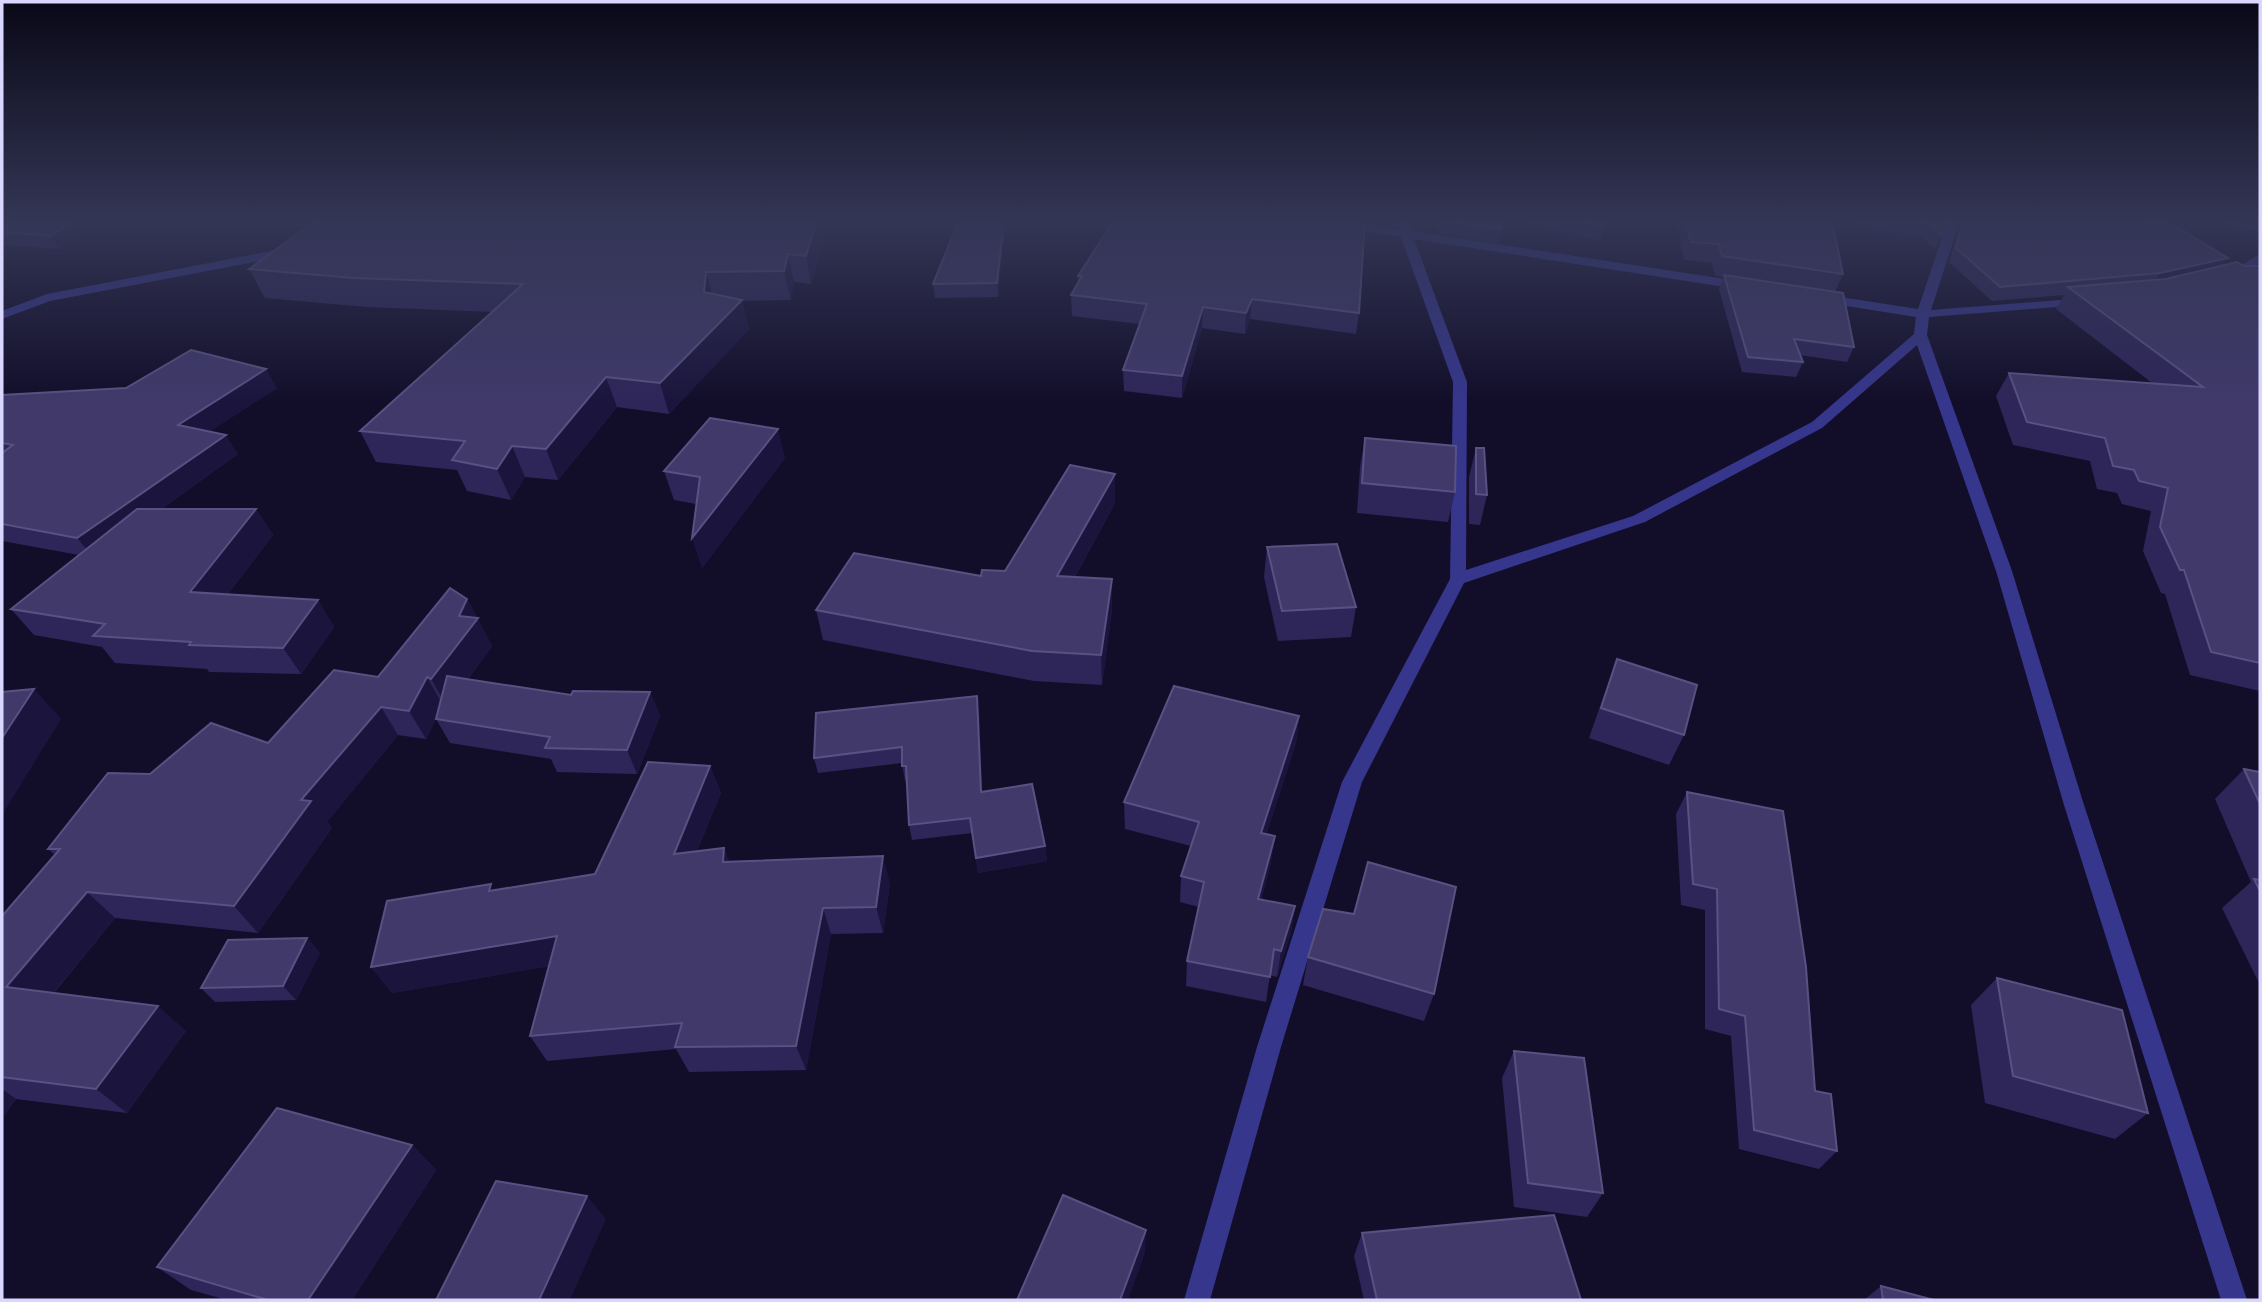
<svg xmlns="http://www.w3.org/2000/svg" width="2262" height="1302" viewBox="0 0 2262 1302" font-family="Inter,sans-serif">
<style>
.lines{fill:none;stroke-linecap:round;stroke-linejoin:round}
.minor{fill:#36368c;fill-rule:evenodd}
.wall{fill:#2e2659}
.shaded-wall{fill:#1b153e}
.building{fill:#40396a;stroke:#585282;stroke-width:2}
</style>
<rect width="100%" height="100%" fill="#120e2a"/>
<g class="lines">
<!-- minor -->
<g class="minor">
<polygon points="1307,220 1336,220 1399,230 1395,220 1407,220 1411,231 1745,282 1751,286 1745,290 1414,239 1467,382 1466,570 1633,516 1812,422 1914,334 1916,317 1821,302 1815,298 1821,294 1918,309 1948,220 1960,220 1931,310 2086,298 2086,304 2082,305 1929,317 1927,335 2012,571 2084,805 2247,1300 2221,1300 2064,805 1996,571 1917,345 1822,428 1645,522 1464,583 1362,782 1281,1047 1210,1300 1184,1300 1257,1047 1342,782 1450,579 1453,382 1401,237 1313,223"/>
<polygon points="2207,220 2231,220 2260,226 2260,232"/>
<polygon points="292,247 296,248 296,254 50,301 2,319 2,311 47,294"/>
<polygon points="2260,254 2260,263 2234,278 2224,275"/>
</g>
</g>
<!-- wall -->
<g class="wall">
<polygon points="2,220 105,220 59,249 2,245"/>
<polygon points="332,220 831,220 811,284 794,282 791,300 742,301 749,329 669,414 617,407 558,480 525,477 511,500 467,491 457,470 376,462 360,431 492,312 367,307 265,298 249,269"/>
<polygon points="959,220 1006,220 998,297 935,298 933,284"/>
<polygon points="1439,220 1504,220 1498,243 1437,233"/>
<polygon points="1508,220 1611,220 1600,240"/>
<polygon points="1676,220 1832,220 1843,274 1835,292 1854,347 1847,362 1800,355 1803,362 1796,377 1742,372 1719,289 1723,277 1715,276 1712,263 1684,260"/>
<polygon points="1855,220 1948,220 1942,235 1935,249 1923,238 1855,225"/>
<polygon points="1962,220 2068,220 2223,265 2260,266 2260,691 2190,675 2165,594 2161,593 2143,551 2151,511 2122,504 2117,493 2097,489 2090,461 2013,445 1996,396 2009,373 2152,383 2056,309 2064,295 1992,301 1949,262"/>
<polygon points="1078,276 1359,313 1356,334 1250,319 1245,334 1202,328 1182,398 1124,391 1123,370 1140,324 1072,316 1071,295 1078,282"/>
<polygon points="277,388 210,431 238,454 161,509 256,509 273,535 228,594 318,600 334,627 301,674 209,672 207,669 115,663 102,647 34,635 11,609 79,555 2,541 2,395"/>
<polygon points="1365,438 1455,492 1448,522 1357,513 1360,467"/>
<polygon points="1476,448 1487,495 1480,525 1469,524 1469,477"/>
<polygon points="785,458 702,568 696,504 674,500 664,471"/>
<polygon points="1115,503 1075,577 1112,609 1102,685 1034,681 823,640 816,610 1005,571"/>
<polygon points="1267,547 1356,607 1351,637 1278,641 1264,577"/>
<polygon points="467,599 492,646 468,679 571,695 650,692 660,716 637,774 557,772 551,759 450,743 436,719 426,739 398,735 327,822 332,828 258,933 115,918 54,993 186,1031 127,1113 16,1099 2,1118 2,916 55,855 48,849 150,774 268,743 378,677"/>
<polygon points="1617,659 1684,735 1669,765 1589,738 1606,689"/>
<polygon points="979,711 982,792 1045,846 1047,861 978,873 972,833 912,840 909,825 907,781 905,781 902,763 818,773 814,758"/>
<polygon points="1299,716 1296,743 1266,835 1271,863 1261,900 1295,906 1291,932 1277,977 1270,975 1266,1002 1186,986 1187,961 1199,907 1180,902 1181,876 1191,846 1125,829 1124,802"/>
<polygon points="710,766 721,793 697,851 730,862 890,883 883,933 831,934 806,1070 689,1072 676,1049 547,1061 530,1036 549,966 392,993 371,967 494,890 595,874"/>
<polygon points="2244,769 2260,772 2260,985 2222,908 2251,882 2215,799"/>
<polygon points="1687,792 1815,1091 1837,1151 1819,1169 1739,1149 1731,1036 1705,1029 1705,910 1681,905 1676,814"/>
<polygon points="307,938 320,953 296,1000 215,1002 201,988"/>
<polygon points="1308,957 1434,994 1424,1021 1303,985"/>
<polygon points="1997,978 2148,1113 2115,1139 1985,1103 1971,1005"/>
<polygon points="1514,1051 1603,1193 1587,1217 1514,1207 1502,1078"/>
<polygon points="412,1145 436,1170 352,1300 227,1300 191,1290 157,1267"/>
<polygon points="1362,1233 1581,1300 1364,1300 1354,1256"/>
<polygon points="1881,1286 1934,1300 1864,1300"/>
</g>
<!-- shaded-wall -->
<g class="shaded-wall">
<polygon points="76,220 105,220 59,249 51,236"/>
<polygon points="817,220 831,220 811,284 806,256"/>
<polygon points="1004,220 1006,220 998,297 997,283"/>
<polygon points="1607,220 1611,220 1600,240 1603,226"/>
<polygon points="788,254 794,282 791,300 784,271"/>
<polygon points="2228,258 2219,272 2151,287 2160,273"/>
<polygon points="706,272 714,302 704,292"/>
<polygon points="1252,299 1250,319 1245,334 1246,313"/>
<polygon points="742,300 749,329 669,414 660,383"/>
<polygon points="1203,307 1202,328 1182,398 1182,376"/>
<polygon points="266,369 277,388 191,444 178,425"/>
<polygon points="606,377 617,407 558,480 546,449"/>
<polygon points="778,429 785,458 702,568 692,538"/>
<polygon points="226,435 238,454 93,557 77,538"/>
<polygon points="512,446 525,477 511,500 497,469"/>
<polygon points="1115,474 1115,503 1059,606 1057,576"/>
<polygon points="256,509 273,535 209,619 190,592"/>
<polygon points="1112,579 1112,609 1102,685 1101,655"/>
<polygon points="467,599 492,646 447,707 431,679 459,616"/>
<polygon points="318,600 334,627 301,674 283,648"/>
<polygon points="427,677 443,705 426,739 409,711"/>
<polygon points="34,689 61,719 2,815 2,738"/>
<polygon points="650,692 660,716 637,774 627,750"/>
<polygon points="977,696 979,711 983,807 981,792"/>
<polygon points="381,707 398,735 327,822 332,828 258,933 234,906 301,800"/>
<polygon points="1299,716 1296,743 1258,860 1261,833"/>
<polygon points="710,766 721,793 685,880 674,854"/>
<polygon points="1275,836 1271,863 1255,925 1258,899"/>
<polygon points="1045,846 1047,861 978,873 976,858"/>
<polygon points="724,848 735,874 723,862"/>
<polygon points="883,856 890,883 883,933 876,907"/>
<polygon points="87,892 115,918 37,1013 6,987"/>
<polygon points="1295,906 1291,932 1277,977 1281,951"/>
<polygon points="823,908 831,934 806,1070 796,1046"/>
<polygon points="557,936 573,962 392,993 371,967"/>
<polygon points="307,938 320,953 296,1000 283,986"/>
<polygon points="158,1006 186,1031 127,1113 96,1089"/>
<polygon points="2,1089 16,1099 2,1118"/>
<polygon points="412,1145 436,1170 352,1300 308,1300"/>
<polygon points="587,1196 606,1219 570,1300 539,1300"/>
<polygon points="1146,1230 1145,1253 1128,1300 1120,1300"/>
</g>
<!-- building -->
<g class="building">
<polygon points="2,220 76,220 51,236 2,232"/>
<polygon points="332,220 817,220 806,256 788,254 784,271 706,272 704,292 742,300 660,383 606,377 546,449 512,446 497,469 452,460 465,441 360,431 523,284 353,278 249,269 314,222"/>
<polygon points="959,220 1004,220 997,283 933,284"/>
<polygon points="1114,220 1365,220 1359,313 1252,299 1246,313 1203,307 1182,376 1123,370 1147,304 1071,295 1082,276 1078,276"/>
<polygon points="1442,220 1503,220 1501,229"/>
<polygon points="1574,220 1607,220 1603,226"/>
<polygon points="1686,220 1832,220 1843,274 1722,256 1719,244 1691,242"/>
<polygon points="1908,220 1948,220 1942,235 1929,224"/>
<polygon points="1964,220 2068,220 2169,222 2228,258 2160,273 2000,287 1956,248"/>
<polygon points="2237,262 2244,266 2260,266 2260,663 2211,652 2184,570 2180,570 2160,527 2168,488 2139,481 2134,470 2113,466 2105,438 2027,422 2009,373 2203,387 2068,287 2166,279"/>
<polygon points="1724,275 1843,293 1854,347 1794,339 1803,362 1748,357"/>
<polygon points="191,350 266,369 178,425 226,435 77,538 2,524 2,453 13,445 2,443 2,395 126,388"/>
<polygon points="710,418 778,429 692,538 700,477 664,471"/>
<polygon points="1365,438 1456,446 1455,492 1362,483"/>
<polygon points="1476,448 1484,448 1487,495 1476,494"/>
<polygon points="1070,465 1115,474 1057,576 1112,579 1101,655 1032,651 816,610 854,553 981,576 982,570 1005,571"/>
<polygon points="137,509 256,509 190,592 318,600 283,648 189,645 191,642 93,636 105,624 11,609"/>
<polygon points="1337,544 1356,607 1282,611 1267,547"/>
<polygon points="450,588 467,599 459,616 478,618 431,679 427,677 409,711 381,707 301,800 311,801 234,906 87,892 6,987 158,1006 96,1089 2,1077 2,916 60,849 48,849 108,773 150,774 211,723 268,743 334,670 378,677"/>
<polygon points="1617,659 1697,685 1684,735 1601,708"/>
<polygon points="447,676 571,695 573,691 650,692 627,750 545,748 550,737 436,719"/>
<polygon points="1174,686 1299,716 1261,833 1275,836 1258,899 1295,906 1281,951 1274,949 1270,977 1187,961 1204,882 1181,876 1199,822 1124,802"/>
<polygon points="34,689 2,738 2,692"/>
<polygon points="977,696 981,792 1032,784 1045,846 976,858 970,818 909,825 906,766 902,766 902,747 814,758 816,713"/>
<polygon points="648,762 710,766 674,854 724,848 723,862 883,856 876,907 823,908 796,1046 675,1047 682,1023 530,1036 557,936 371,967 387,901 491,884 489,891 595,874"/>
<polygon points="2244,769 2260,772 2260,804"/>
<polygon points="1687,792 1783,811 1806,967 1815,1091 1831,1094 1837,1151 1754,1130 1745,1016 1719,1009 1717,889 1693,884"/>
<polygon points="1368,862 1456,887 1434,994 1308,957 1323,909 1354,914"/>
<polygon points="2254,879 2260,880 2260,891"/>
<polygon points="307,938 283,986 201,988 228,940"/>
<polygon points="1997,978 2122,1010 2148,1113 2013,1076"/>
<polygon points="1514,1051 1584,1058 1603,1193 1528,1183"/>
<polygon points="277,1108 412,1145 308,1300 268,1300 157,1267"/>
<polygon points="496,1181 587,1196 539,1300 436,1300"/>
<polygon points="1063,1195 1146,1230 1120,1300 1017,1300"/>
<polygon points="1554,1215 1581,1300 1377,1300 1362,1233"/>
<polygon points="1881,1286 1934,1300 1883,1300"/>
</g>
<!-- sky -->
<linearGradient id="sky" x2="0" y2="1"><stop stop-color="#0a0817"/><stop offset="0.55" stop-color="#333655"/><stop offset="1" stop-color="#333655" stop-opacity="0"/></linearGradient>
<rect width="2262" height="402" fill="url(#sky)"/>
<!-- border -->
<rect width="2262" height="1302" fill="none" stroke="#dad7ff" stroke-width="7"/>
</svg>
